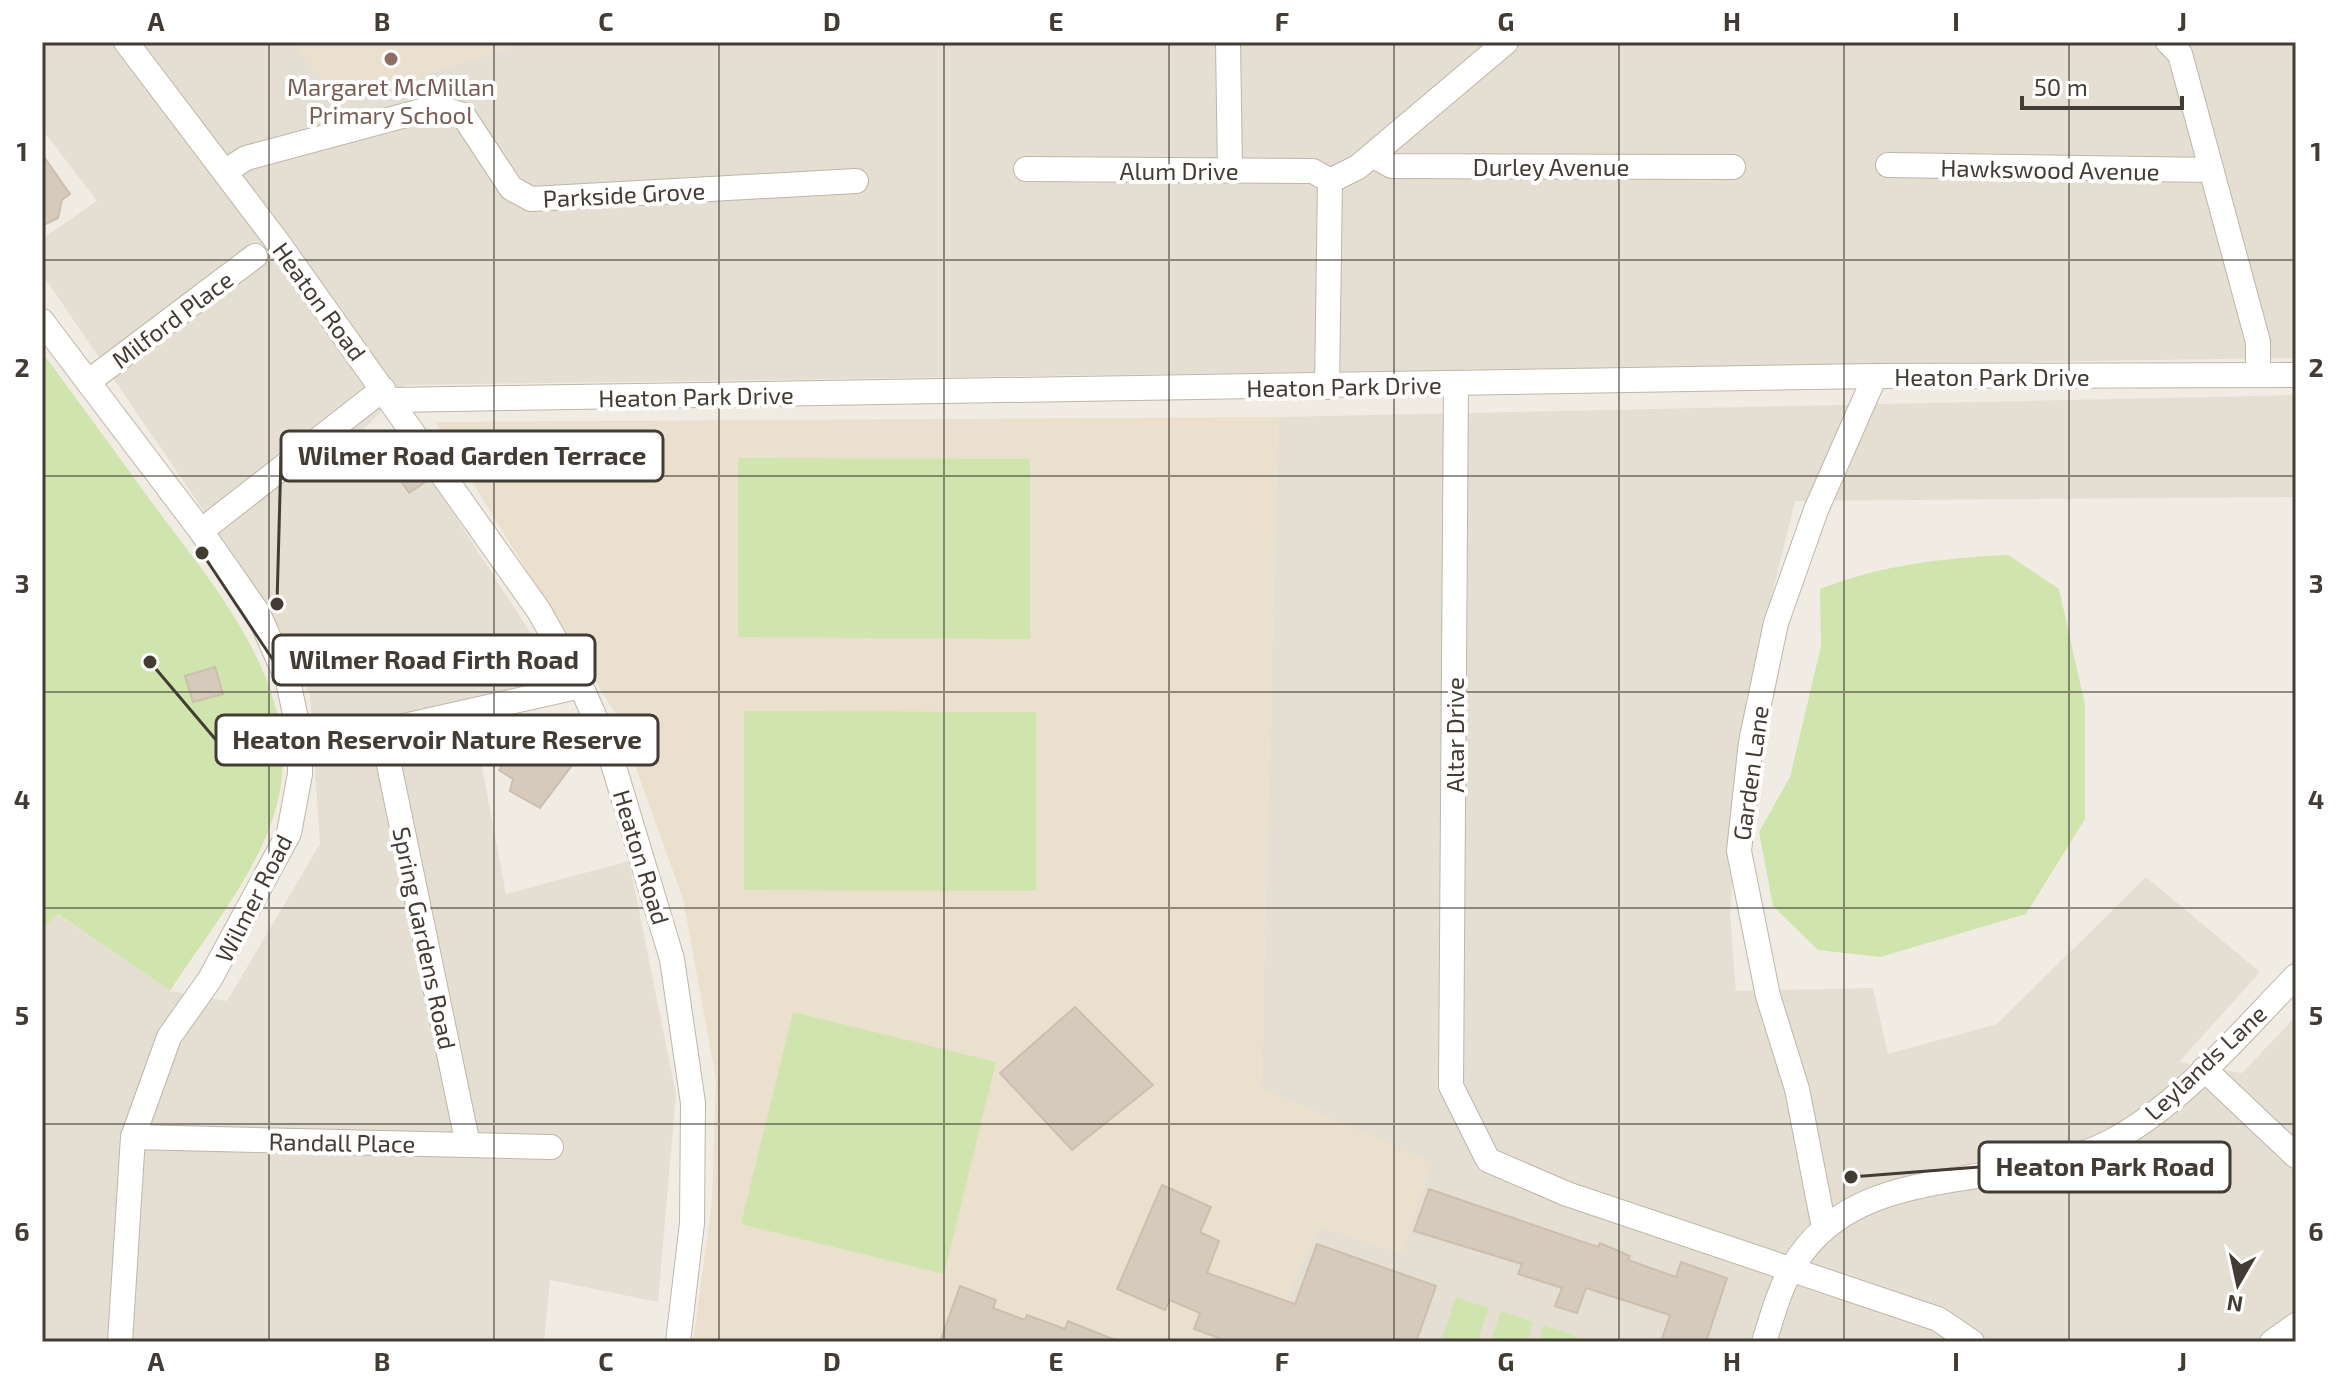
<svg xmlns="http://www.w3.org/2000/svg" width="2338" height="1384" viewBox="0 0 2338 1384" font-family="'Exo 2',sans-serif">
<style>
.residential{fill:#e5ded2}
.education{fill:#eae0cd}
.green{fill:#cfe5ad}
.building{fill:#d5cabc;stroke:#cdbead;stroke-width:2}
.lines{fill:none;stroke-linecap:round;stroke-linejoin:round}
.minor-casing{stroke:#bfb6a9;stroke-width:26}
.minor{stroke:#fff;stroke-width:24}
.grid{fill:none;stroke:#433c34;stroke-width:2;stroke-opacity:0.55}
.education-dot{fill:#8d6e63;stroke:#fff;stroke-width:3}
.labels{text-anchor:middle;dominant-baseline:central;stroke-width:8;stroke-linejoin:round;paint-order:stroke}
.education-label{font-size:24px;fill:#785e54;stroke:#fff}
.street-label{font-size:24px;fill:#433c34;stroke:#fff}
.leader{fill:none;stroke:#433c34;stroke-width:3}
.callout-dot{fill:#433c34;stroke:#fff;stroke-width:3}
.callout{fill:#fff;stroke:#433c34;stroke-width:3}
.callout-label{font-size:26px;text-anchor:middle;font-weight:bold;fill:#433c34}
.neatline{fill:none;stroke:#433c34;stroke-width:3}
.grid-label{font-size:26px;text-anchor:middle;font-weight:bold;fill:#433c34}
</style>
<rect width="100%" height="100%" fill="#f1ece3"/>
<!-- residential -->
<g class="residential">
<polygon points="42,42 292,42 340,99 529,42 2296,42 2296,358 406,385 364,429 408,495 431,479 559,677 469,699 506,894 629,861 676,1094 658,1302 550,1280 544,1342 42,1342 42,930 57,914 170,991 227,1001 320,844 310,695 238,561 42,274 42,239 97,201 42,129"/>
<polygon points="2296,395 2296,497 1795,501 1746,700 1730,913 1736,991 1873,988 1888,1054 1997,1024 2146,877 2260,972 2179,1062 2242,1073 2296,1016 2296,1342 1266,1342 1319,1227 1261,1088 1278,417"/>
</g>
<!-- education -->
<g class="education">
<polygon points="292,42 529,42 340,99"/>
<polygon points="1278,417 1261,1088 1432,1162 1401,1254 1319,1227 1266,1342 693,1342 712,1202 716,1079 683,899 618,718 435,422"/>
</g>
<!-- green -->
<g class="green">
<path d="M 42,352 C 79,402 116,453 153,504 C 212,584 299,681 280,790 C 268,861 208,932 170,991 L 58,914 L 42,930 Z"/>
<polygon points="738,458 1030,459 1030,639 738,637"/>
<path d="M 2008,555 L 2059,589 L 2085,705 L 2085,819 L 2026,914 L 1880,957 L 1818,950 L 1773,906 L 1759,832 L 1790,777 L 1821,646 L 1820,589 C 1882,565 1941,558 2008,555 Z"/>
<polygon points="744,711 1036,712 1036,891 744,890"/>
<polygon points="793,1012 996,1062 944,1274 741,1224"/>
<polygon points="1456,1297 1489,1308 1477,1342 1441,1342"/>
<polygon points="1501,1311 1533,1322 1527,1342 1491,1342"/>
<polygon points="1544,1325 1577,1336 1575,1342 1539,1342"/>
</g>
<!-- building -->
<g class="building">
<polygon points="42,154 70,194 62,200 58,218 42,226"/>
<polygon points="392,434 428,480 409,493 375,445"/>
<polygon points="215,667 223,694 193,702 185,676"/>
<polygon points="530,724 579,756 540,808 510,791 513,779 499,770"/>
<polygon points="1075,1007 1153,1085 1072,1150 1000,1073"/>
<polygon points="1162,1185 1211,1207 1200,1232 1219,1241 1207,1273 1295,1304 1317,1244 1436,1286 1416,1342 1229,1342 1194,1329 1200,1313 1170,1300 1165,1310 1117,1289"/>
<polygon points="1429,1189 1580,1241 1598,1247 1600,1243 1630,1256 1628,1260 1676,1277 1681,1262 1727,1278 1706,1342 1661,1342 1670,1315 1586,1288 1577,1313 1555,1306 1562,1288 1518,1274 1522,1264 1414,1231"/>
<polygon points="960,1286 996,1300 993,1308 1025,1320 1027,1315 1065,1329 1068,1321 1120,1342 940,1342"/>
</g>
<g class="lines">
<!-- minor casing -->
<g class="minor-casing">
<g id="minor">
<polyline points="126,42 279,244 539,611 581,686 608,747 672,959 693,1103 692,1223 678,1342"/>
<polyline points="1228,42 1230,170"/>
<polyline points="2168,42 2180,54 2258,342 2258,375"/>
<polyline points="1372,155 1392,166 1733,167"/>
<polyline points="1888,165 2211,170"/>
<polyline points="1026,169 1313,171 1330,181"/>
<polyline points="226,171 246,158 436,107 463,115 511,188 531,199 856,181"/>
<polyline points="42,321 201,531 258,613 288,681 300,737 300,774 289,833 210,979 169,1037 133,1137 120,1342"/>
<polyline points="88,382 255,256"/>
<polyline points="1456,385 1451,1086 1488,1160 1567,1194 1938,1319 1972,1342"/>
<polyline points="1327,387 1330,181 1358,167 1506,42"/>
<polyline points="392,400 1875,376 2296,375"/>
<polyline points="201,531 383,389"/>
<polyline points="382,731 468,1145"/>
<polyline points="300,737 382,731 581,686"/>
<polyline points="2204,1069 2296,1156"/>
<polyline points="133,1137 551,1147"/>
<polyline points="1824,1228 1797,1089 1768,996 1739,851 1751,742 1776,623 1816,510 1875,376"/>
<path d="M 1764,1342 C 1772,1317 1779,1290 1792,1268 C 1857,1155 2009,1195 2110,1142 C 2183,1103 2240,1033 2296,976"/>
<polyline points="2272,1342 2296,1325"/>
</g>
</g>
<!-- minor -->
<use href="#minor" class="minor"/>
</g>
<!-- grid -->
<path class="grid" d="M 269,42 L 269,1342M 494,42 L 494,1342M 719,42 L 719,1342M 944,42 L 944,1342M 1169,42 L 1169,1342M 1394,42 L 1394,1342M 1619,42 L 1619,1342M 1844,42 L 1844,1342M 2069,42 L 2069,1342M 42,260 L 2296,260M 42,476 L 2296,476M 42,692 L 2296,692M 42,908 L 2296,908M 42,1124 L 2296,1124"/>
<!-- markers -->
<circle class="education-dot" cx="391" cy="59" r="8"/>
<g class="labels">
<!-- education labels -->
<g class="education-label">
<text x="391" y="86">Margaret McMillan<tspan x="391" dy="28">Primary School</tspan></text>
</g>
<!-- street labels -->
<g class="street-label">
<text x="1551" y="166">Durley Avenue</text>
<text transform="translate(2050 169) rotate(1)">Hawkswood Avenue</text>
<text x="1179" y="170">Alum Drive</text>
<text transform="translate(624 194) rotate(-3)">Parkside Grove</text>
<text transform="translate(320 301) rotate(54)">Heaton Road</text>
<text transform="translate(172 319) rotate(-37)">Milford Place</text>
<text x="1992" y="376">Heaton Park Drive</text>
<text transform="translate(1344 386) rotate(-1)">Heaton Park Drive</text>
<text transform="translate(696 396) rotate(-1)">Heaton Park Drive</text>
<text transform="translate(1454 735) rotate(-90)">Altar Drive</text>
<text transform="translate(1750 773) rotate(-82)">Garden Lane</text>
<text transform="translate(642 857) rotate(73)">Heaton Road</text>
<text transform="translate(253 898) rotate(-63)">Wilmer Road</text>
<text transform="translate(425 938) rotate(78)">Spring Gardens Road</text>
<text transform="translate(2205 1062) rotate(-43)">Leylands Lane</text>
<text transform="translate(342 1142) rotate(1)">Randall Place</text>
</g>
</g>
<!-- callouts -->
<path class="leader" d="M277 604L281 456M202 553L273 660M150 662L216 740M1851 1177L1979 1167"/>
<g class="callout-dot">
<circle cx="277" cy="604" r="8"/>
<circle cx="202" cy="553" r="8"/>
<circle cx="150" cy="662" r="8"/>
<circle cx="1851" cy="1177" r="8"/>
</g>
<g class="callout">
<rect x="281" y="431" width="382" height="50" rx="8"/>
<rect x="273" y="635" width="322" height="50" rx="8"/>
<rect x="216" y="715" width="442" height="50" rx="8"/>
<rect x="1979" y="1142" width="251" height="50" rx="8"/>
</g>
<g class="callout-label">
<text x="472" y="465">Wilmer Road Garden Terrace</text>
<text x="434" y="669">Wilmer Road Firth Road</text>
<text x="437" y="749">Heaton Reservoir Nature Reserve</text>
<text x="2105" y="1176">Heaton Park Road</text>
</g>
<!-- border -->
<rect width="2338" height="1384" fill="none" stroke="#ffffff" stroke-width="88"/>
<!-- north arrow -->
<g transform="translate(2238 1284) rotate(189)" stroke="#ffffff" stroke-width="6" paint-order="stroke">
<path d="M0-6L14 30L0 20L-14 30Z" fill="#433c34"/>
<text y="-12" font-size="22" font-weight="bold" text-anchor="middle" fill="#433c34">N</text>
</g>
<!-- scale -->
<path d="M2022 96v12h160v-12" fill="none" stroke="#433c34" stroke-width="4"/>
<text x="2034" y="96" font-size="24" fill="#433c34" stroke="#ffffff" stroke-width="6" paint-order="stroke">50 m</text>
<rect x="44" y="44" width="2250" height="1296" class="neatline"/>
<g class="grid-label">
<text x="156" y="31">A</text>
<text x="382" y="31">B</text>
<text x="606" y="31">C</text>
<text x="832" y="31">D</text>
<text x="1056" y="31">E</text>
<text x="1282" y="31">F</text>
<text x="1506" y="31">G</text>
<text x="1732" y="31">H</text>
<text x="1956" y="31">I</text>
<text x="2182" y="31">J</text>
<text x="22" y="161">1</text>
<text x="2316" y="161">1</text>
<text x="22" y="377">2</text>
<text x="2316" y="377">2</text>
<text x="22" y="593">3</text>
<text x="2316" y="593">3</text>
<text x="22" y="809">4</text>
<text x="2316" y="809">4</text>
<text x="22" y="1025">5</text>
<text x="2316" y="1025">5</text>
<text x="22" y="1241">6</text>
<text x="2316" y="1241">6</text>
<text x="156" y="1371">A</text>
<text x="382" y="1371">B</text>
<text x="606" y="1371">C</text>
<text x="832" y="1371">D</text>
<text x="1056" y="1371">E</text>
<text x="1282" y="1371">F</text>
<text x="1506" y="1371">G</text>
<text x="1732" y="1371">H</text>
<text x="1956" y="1371">I</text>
<text x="2182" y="1371">J</text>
</g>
</svg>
